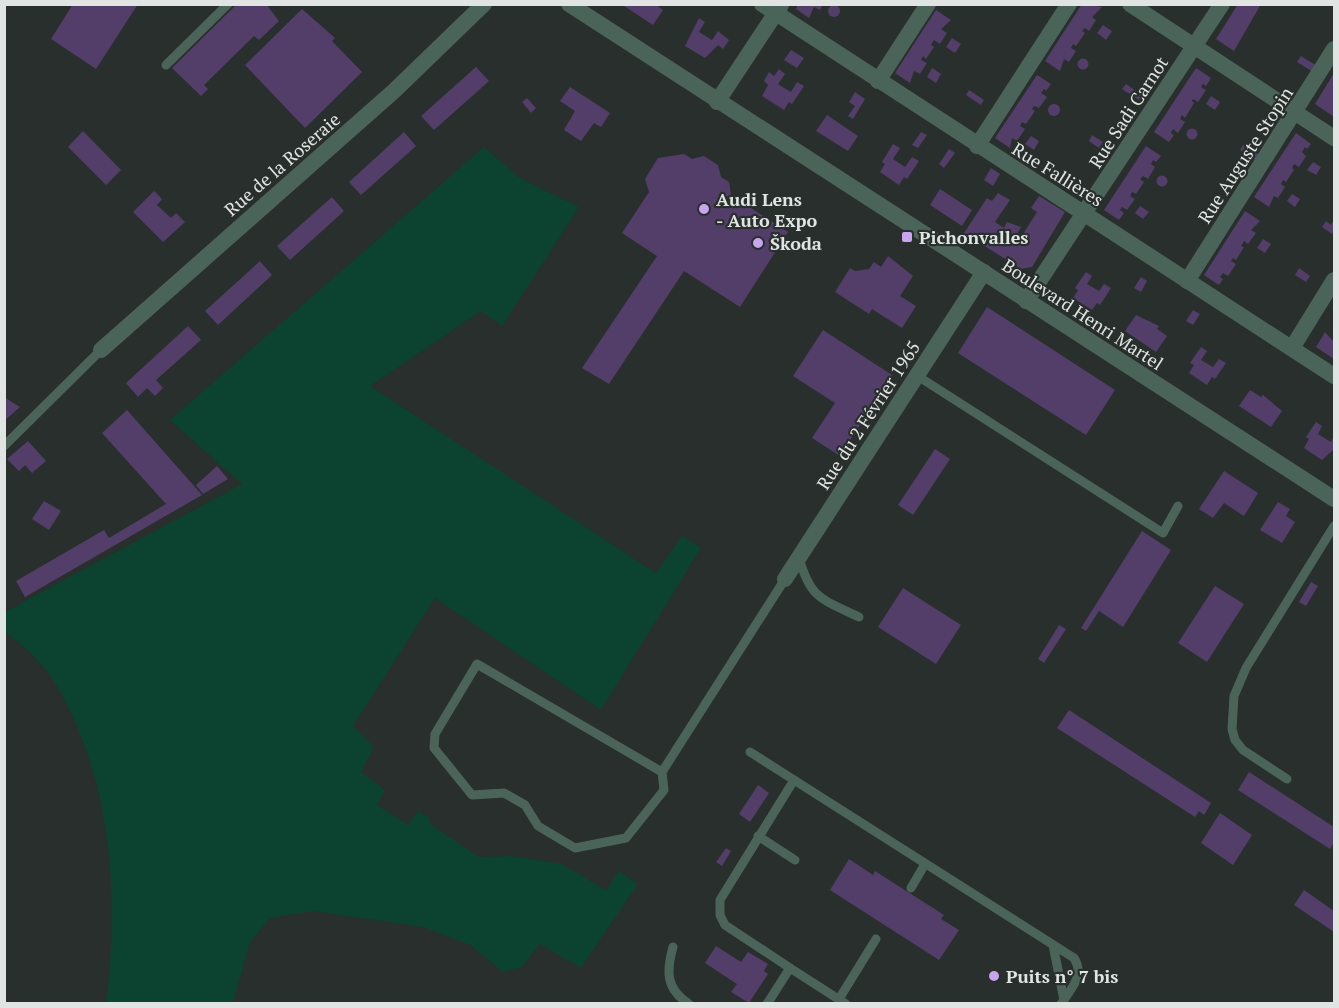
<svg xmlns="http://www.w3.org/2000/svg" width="1339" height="1008" viewBox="0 0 1339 1008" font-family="'PT Serif',serif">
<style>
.green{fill:#0c4230}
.building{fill:#533e6a}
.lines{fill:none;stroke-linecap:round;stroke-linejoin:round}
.service{stroke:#4b6459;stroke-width:9}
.minor{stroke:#4b6459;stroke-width:16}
.tertiary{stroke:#4b6459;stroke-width:16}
.poi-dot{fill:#c8a5ee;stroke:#282f2c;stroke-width:2}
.labels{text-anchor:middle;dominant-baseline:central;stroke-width:4.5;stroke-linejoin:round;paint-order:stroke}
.street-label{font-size:18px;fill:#e0e5e3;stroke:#282f2c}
.poi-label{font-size:18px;font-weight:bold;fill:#e0e5e3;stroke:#282f2c;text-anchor:start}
</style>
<rect width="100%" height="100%" fill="#282f2c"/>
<!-- green -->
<path class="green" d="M 484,147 L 520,178 L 579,207 L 502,326 L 481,311 L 370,386 L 656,573 L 682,536 L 701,548 L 601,710 L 435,598 L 353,726 L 374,747 L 361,772 L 385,790 L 377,805 L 408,825 L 418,811 L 430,818 L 430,824 L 479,857 L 512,856 L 562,864 L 606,890 L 619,871 L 638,884 L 581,968 L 540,944 L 522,967 L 503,972 L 470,945 L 423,927 L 313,911 L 270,918 L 250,942 L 233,1003 L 106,1003 C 120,896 111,773 53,680 C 42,661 22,645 5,632 L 5,612 L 242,484 L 170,420 Z"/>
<!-- building -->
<g class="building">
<polygon points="73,4 138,4 96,69 51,39"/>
<polygon points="237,4 266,4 279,21 259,40 254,36 204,85 208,89 201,96 172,68"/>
<polygon points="621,4 655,4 663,10 653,25"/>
<polygon points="798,4 823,4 820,10 814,7 809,18 796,9"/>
<polygon points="1082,4 1102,7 1092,17 1096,20 1089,31 1085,28 1082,31 1085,33 1076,46 1073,44 1071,48 1076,51 1069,62 1064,59 1060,71 1045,61"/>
<polygon points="1238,4 1261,4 1234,51 1216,39"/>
<circle cx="834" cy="11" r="6"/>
<polygon points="302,9 335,38 332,41 362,72 305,128 245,65"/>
<polygon points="936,10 951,20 941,29 947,33 940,44 934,40 931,45 934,47 926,59 923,56 921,60 927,63 920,74 914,71 910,83 895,73"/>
<polygon points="699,18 705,22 699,32 712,40 718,31 729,40 723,49 718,45 705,58 685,46"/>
<polygon points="1103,25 1112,31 1106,40 1097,33"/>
<polygon points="952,38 961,44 955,53 946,47"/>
<polygon points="791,50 804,58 797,68 784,60"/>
<polygon points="1301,56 1317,66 1313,72 1297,62"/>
<circle cx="1083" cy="64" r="5.5"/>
<polygon points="476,67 489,81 434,130 421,116"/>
<polygon points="932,68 941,74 936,83 927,77"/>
<polygon points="1196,68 1211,78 1206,86 1203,84 1201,87 1206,90 1198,102 1193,99 1192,101 1194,103 1185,118 1182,115 1180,119 1185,122 1178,133 1173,129 1171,133 1174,135 1169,142 1154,132"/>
<polygon points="779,69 785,74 778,84 784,88 791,92 797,82 804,86 792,104 789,102 784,110 762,96 768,85 764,81 769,72 774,76"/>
<polygon points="1334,73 1334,117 1315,104"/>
<polygon points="1037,75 1051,84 1046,91 1044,89 1041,93 1047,97 1039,108 1034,106 1032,109 1035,111 1026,124 1022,122 1020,126 1025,129 1017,141 1012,138 1010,148 995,138"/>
<polygon points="1126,84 1142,95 1139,100 1122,89"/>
<polygon points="570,87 610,113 601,127 594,123 581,141 564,130 575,111 560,101"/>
<polygon points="969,90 984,100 981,105 966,95"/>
<polygon points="855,92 865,99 853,119 848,116 855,106 849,102"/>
<polygon points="1211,96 1220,102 1215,110 1206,104"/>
<polygon points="527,98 536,108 531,113 522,102"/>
<circle cx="1054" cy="110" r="6"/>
<polygon points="827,115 858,136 848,151 816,131"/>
<circle cx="1192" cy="134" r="5.5"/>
<polygon points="83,131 121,170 106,185 68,147"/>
<polygon points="404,132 416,146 361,195 349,182"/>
<polygon points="921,132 927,135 918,148 912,145"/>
<polygon points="1296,133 1311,144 1307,149 1305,147 1302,152 1306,156 1299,167 1294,164 1292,168 1294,170 1286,182 1283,180 1281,184 1285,187 1278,198 1274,196 1269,207 1254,197"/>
<polygon points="1092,135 1103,142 1099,148 1089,141"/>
<polygon points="1031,136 1039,141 1034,150 1025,144"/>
<polygon points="893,144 900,148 893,159 905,167 912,157 919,161 907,179 904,177 899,185 880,172 885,164 882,162"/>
<polygon points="1243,145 1259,155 1256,160 1240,150"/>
<polygon points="1146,146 1161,156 1156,162 1153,160 1151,164 1155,167 1148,179 1143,176 1140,179 1144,182 1136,194 1132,192 1130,196 1135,199 1127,210 1122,207 1120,210 1124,213 1119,220 1104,210"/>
<polygon points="949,149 955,153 944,168 939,164"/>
<polygon points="684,154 692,159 704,156 718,165 721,177 729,182 731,195 788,232 740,307 684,271 609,384 582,368 657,256 622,233 649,192 645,179 658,158"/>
<polygon points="1313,162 1321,167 1316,175 1307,170"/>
<polygon points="991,168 1000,174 993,186 984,180"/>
<circle cx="1162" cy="181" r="5.5"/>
<polygon points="940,189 972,210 962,226 930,205"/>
<polygon points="154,191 162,199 157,205 171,218 176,213 185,222 163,242 133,212"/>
<polygon points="998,193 1010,200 995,222 1004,228 1007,222 1021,227 1012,243 1016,245 1037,212 1031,208 1039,196 1065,212 1032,267 1021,269 964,233 987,198 992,201"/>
<polygon points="1292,194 1300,199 1295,207 1287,201"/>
<polygon points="332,197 344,211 290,260 277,246"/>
<polygon points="1140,206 1149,212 1143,219 1135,213"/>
<polygon points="1245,211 1260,221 1251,230 1256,233 1248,244 1244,241 1241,246 1244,247 1236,260 1233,258 1231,261 1236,264 1228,276 1223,273 1220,277 1223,279 1219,285 1204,275"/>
<polygon points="1334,219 1334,229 1332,234 1322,227 1326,221 1331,225"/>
<polygon points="1263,239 1271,244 1265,253 1257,248"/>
<polygon points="888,256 913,276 900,296 916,306 902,328 872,309 869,314 835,292 850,268 855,271 869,269 874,262 881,267"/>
<polygon points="260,261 272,275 218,325 205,311"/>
<polygon points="1299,268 1310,276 1306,282 1295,275"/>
<polygon points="1086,272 1092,276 1087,284 1099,291 1104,284 1111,288 1100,305 1097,303 1092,310 1073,298 1078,290 1075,288"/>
<polygon points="1141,277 1147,281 1141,292 1134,288"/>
<polygon points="987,307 1115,390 1086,435 958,353"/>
<polygon points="1193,310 1200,314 1193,325 1186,321"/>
<polygon points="1136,315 1159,326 1157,329 1167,336 1156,352 1125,331"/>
<polygon points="188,326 201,340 156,380 163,388 155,396 147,388 138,397 126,383"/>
<polygon points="823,330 892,375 840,456 812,438 835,403 793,376"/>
<polygon points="1325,332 1334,342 1334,359 1316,347"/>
<polygon points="1201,347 1207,351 1201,360 1213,367 1219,359 1226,363 1215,379 1212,377 1207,385 1189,373 1194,365 1190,363"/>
<polygon points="1250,390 1261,397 1263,395 1282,411 1271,427 1239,406"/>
<polygon points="4,397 20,407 4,421"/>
<polygon points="127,410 202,495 25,597 16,581 104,530 109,538 166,504 102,433"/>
<polygon points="1316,422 1322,426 1318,434 1331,442 1334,436 1334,449 1322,460 1304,448 1309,439 1306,437"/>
<polygon points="28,441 46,461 32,473 25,465 19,471 7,459"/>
<polygon points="935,449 950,459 913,515 898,505"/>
<polygon points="217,466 228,479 203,494 196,485"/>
<polygon points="1224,471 1258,493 1244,516 1224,503 1213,518 1199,509"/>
<polygon points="44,501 61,511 49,530 32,519"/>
<polygon points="1278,502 1290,509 1286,516 1295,522 1282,543 1260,530"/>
<polygon points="1142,531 1171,550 1123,627 1099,611 1086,631 1081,628"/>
<polygon points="1311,582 1318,586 1306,606 1299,602"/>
<polygon points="1215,586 1244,604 1207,662 1178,643"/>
<polygon points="903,588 961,625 936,664 878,627"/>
<polygon points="1059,625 1066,629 1044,663 1038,659"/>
<polygon points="1069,710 1211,803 1204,815 1199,811 1195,817 1057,728"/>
<polygon points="1249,772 1334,827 1334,842 1330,849 1238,790"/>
<polygon points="758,785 769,793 750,822 739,814"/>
<polygon points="1220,813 1252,835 1233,865 1201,843"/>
<polygon points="726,848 731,851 722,866 716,862"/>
<polygon points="849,859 873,875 875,871 944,915 941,919 959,930 939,960 830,890"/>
<polygon points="1304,890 1334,911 1334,932 1294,905"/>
<polygon points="716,946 741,962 748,952 768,964 764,971 768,974 749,1003 731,992 737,984 705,963"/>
</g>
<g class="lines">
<!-- service -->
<g class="service">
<polyline points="166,65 228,4"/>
<polyline points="916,375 1163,533 1178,506"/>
<polyline points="4,446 101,350"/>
<path d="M 799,558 C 811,600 822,599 859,617"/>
<polyline points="750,752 794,780"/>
<polyline points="662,772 477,664 435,734 434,748 472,795 504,793 525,805 538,826 575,848 626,838 664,790 662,772 785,579"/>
<polyline points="1287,779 1243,750 1235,740 1232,729 1234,696 1246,668 1334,526"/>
<polyline points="758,836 795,860"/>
<polyline points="911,888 925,864"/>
<polyline points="1053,945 1064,1000"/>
<path d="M 673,947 C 666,972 666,989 689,1004"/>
<polyline points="790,968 846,1004"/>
<polyline points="839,999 876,939"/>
<path d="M 767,1004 L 790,968 L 725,925 L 720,915 L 720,900 L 794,780 L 1074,958 C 1085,975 1071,989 1061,1004"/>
</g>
<!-- minor -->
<g class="minor">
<polyline points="762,4 1334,376"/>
<polyline points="1130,4 1334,138"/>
<polyline points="878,81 928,4"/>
<polyline points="717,102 781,5"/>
<polyline points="977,146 1069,4"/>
<polyline points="1187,281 1334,49"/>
<polyline points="1026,301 1222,4"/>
<polyline points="1292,348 1334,280"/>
<polyline points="101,350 394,91 484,4"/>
<polyline points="785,579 984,272"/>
</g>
<!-- tertiary -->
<polyline class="tertiary" points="569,4 1334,499"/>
</g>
<!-- markers -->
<g class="poi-dot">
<circle cx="704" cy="209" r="6"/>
<rect x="901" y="231" width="12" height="12" rx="3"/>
<circle cx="758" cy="243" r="6"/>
<circle cx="994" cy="976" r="6"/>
</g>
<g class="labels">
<!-- street labels -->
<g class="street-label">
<text transform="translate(1128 112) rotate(-57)">Rue Sadi Carnot</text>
<text transform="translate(1245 155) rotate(-57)">Rue Auguste Stopin</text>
<text transform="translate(282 164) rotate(-41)">Rue de la Roseraie</text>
<text transform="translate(1058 174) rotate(32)">Rue Fallières</text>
<text transform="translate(1083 314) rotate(33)">Boulevard Henri Martel</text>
<text transform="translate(868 415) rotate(-57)">Rue du 2 Février 1965</text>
</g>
<!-- poi labels -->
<g class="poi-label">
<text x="716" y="199">Audi Lens<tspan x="716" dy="21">- Auto Expo</tspan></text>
<text x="919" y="237">Pichonvalles</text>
<text x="770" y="243">Škoda</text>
<text x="1006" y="976">Puits n° 7 bis</text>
</g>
</g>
<!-- border -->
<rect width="1339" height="1008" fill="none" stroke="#e0e5e3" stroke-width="12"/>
</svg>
